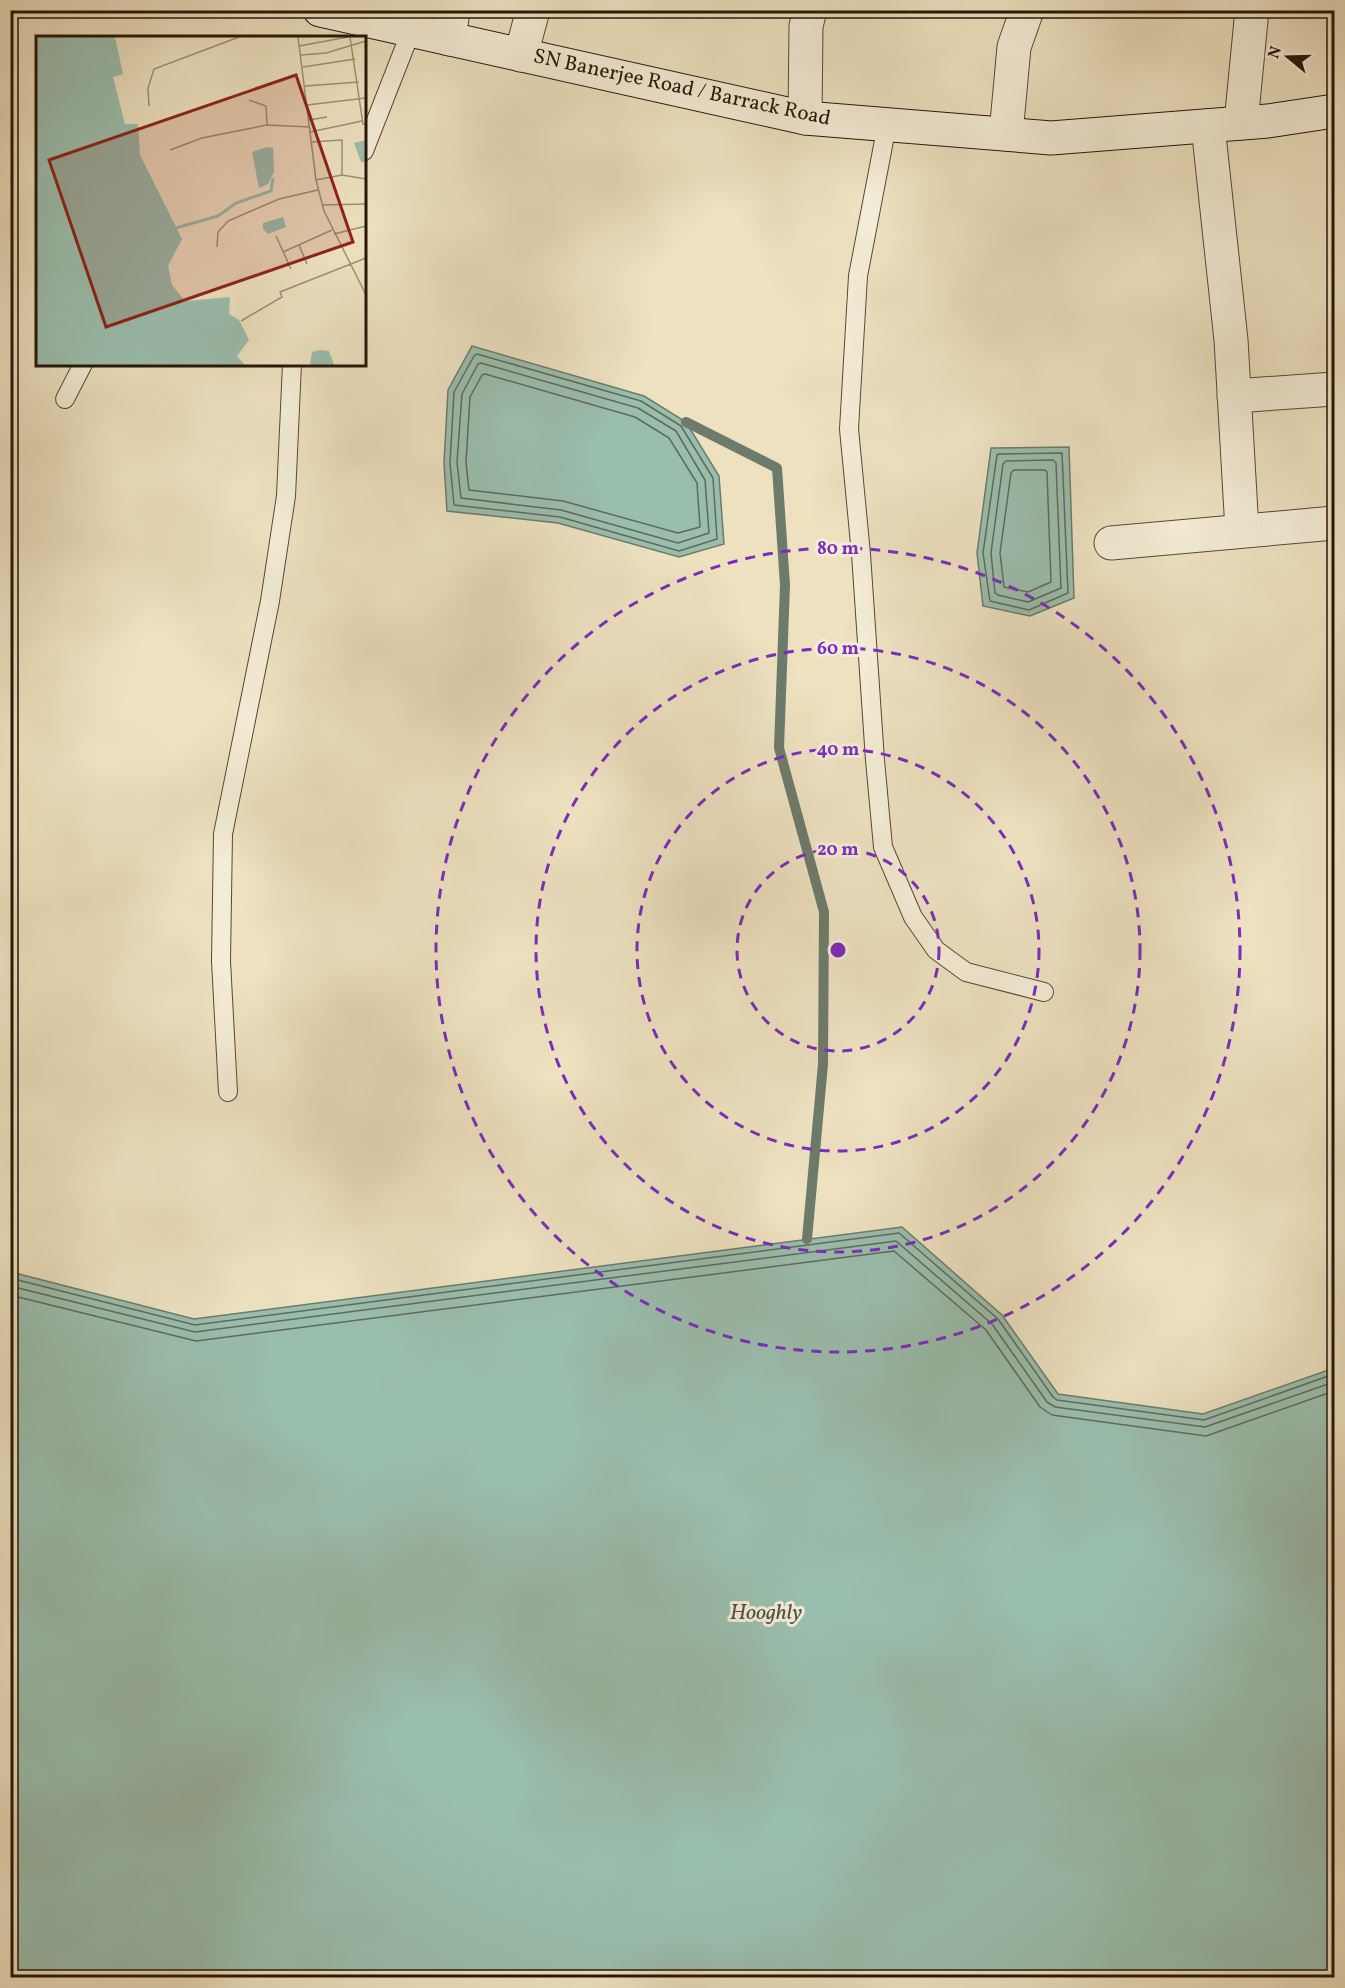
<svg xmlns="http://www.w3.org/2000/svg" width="1345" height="1988" viewBox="0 0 1345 1988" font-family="Vollkorn,serif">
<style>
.water{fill:#9abeae;stroke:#6c7b6c;stroke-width:1.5}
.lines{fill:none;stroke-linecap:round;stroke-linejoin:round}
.shore{stroke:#606a5b;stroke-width:1.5}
.stream{stroke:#6c7b6c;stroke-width:10}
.lane-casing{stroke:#584936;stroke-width:20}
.street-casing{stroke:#584936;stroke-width:35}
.secondary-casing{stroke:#271608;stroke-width:35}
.lane{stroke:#f3ecd6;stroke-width:18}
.street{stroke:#f3ecd6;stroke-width:33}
.secondary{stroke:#f3ecd6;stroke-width:33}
.ring{fill:none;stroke:#7b2cbf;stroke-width:3;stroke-dasharray:10 8}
.labels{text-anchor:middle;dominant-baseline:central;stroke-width:6;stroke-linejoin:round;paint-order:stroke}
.street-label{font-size:21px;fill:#271608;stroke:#f3ecd6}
.water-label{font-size:22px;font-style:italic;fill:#4f5142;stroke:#f3ecd6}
.inset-river{fill:none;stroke:#9abeae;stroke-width:3}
.inset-road{fill:none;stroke:#9e9076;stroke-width:1.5}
.view{fill:#8f2418;fill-opacity:0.15;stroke:#8f2418;stroke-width:3}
.inset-edge{fill:none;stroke:#271608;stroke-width:3}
.centre{fill:#7b2cbf;stroke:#f3ecd6;stroke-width:3}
.ring-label{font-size:18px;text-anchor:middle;font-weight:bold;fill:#7b2cbf;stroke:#f3ecd6;stroke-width:6;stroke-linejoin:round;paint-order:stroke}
</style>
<rect width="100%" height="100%" fill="#ede1c0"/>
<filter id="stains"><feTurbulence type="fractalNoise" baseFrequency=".00333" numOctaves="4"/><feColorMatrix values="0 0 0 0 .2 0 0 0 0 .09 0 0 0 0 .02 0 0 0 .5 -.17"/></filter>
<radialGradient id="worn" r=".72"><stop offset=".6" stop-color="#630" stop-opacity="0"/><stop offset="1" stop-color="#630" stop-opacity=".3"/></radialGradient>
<!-- water -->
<g class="water">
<polygon points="472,346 644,396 686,422 719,476 724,544 679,557 558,523 447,511 444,463 448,390"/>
<polygon points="1069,447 1074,598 1030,616 983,606 977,553 991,448"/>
<polygon points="902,1227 1002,1315 1058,1394 1203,1414 1334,1368 1334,1977 11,1977 11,1272 194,1319"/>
</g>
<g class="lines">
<!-- shore -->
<g class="shore">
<polygon points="477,354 641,401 681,426 713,478 717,539 679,551 560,517 454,505 450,463 454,392 474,356"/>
<polygon points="481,363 638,408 676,431 705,480 709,533 678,543 561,510 461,498 457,462 462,394 478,364"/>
<polygon points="485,374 635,417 669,438 697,483 700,527 678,533 563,501 469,490 466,462 470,397 482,375"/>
<polygon points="1062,453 1068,593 1029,610 990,601 983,553 997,455 999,454"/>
<polygon points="1006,461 1053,460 1056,463 1061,588 1028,602 998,595 995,593 991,553 1003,464"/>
<polygon points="1014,470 1045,470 1047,472 1051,582 1028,592 1004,587 1000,553 1011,473"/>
<polyline points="10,1278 195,1325 899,1233 998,1319 1053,1397 1057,1400 1204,1420 1334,1374"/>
<polyline points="10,1286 195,1332 896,1241 992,1324 1047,1402 1055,1407 1205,1427 1334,1382"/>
<polyline points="10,1295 196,1341 894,1251 986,1330 1040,1407 1052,1415 1206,1436 1334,1391"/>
</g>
<!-- stream -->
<polyline class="stream" points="686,422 777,468 785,585 779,748 824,912 823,1064 807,1239"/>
<!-- lane casing -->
<g class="lane-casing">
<g id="lane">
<polyline points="887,125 858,276 849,429 861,554 875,760 883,847 913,917 936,950 966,972 1044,992"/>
<polyline points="364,151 411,31"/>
<polyline points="65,399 83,364"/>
<polyline points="228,1092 221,961 223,834 270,601 286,496 292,364"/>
</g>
</g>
<!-- street casing -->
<g class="street-casing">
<g id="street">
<polyline points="449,39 453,10"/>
<polyline points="521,55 533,10"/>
<polyline points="805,118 806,26 810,10"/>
<polyline points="1241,123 1252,10"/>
<polyline points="1208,126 1231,340 1242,530"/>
<polyline points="1006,134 1014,47 1027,10"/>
<polyline points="1234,396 1334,389"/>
<polyline points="1111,543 1334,523"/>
</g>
</g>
<!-- secondary casing -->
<g class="secondary-casing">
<polyline id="secondary" points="320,10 805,118 1051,138 1268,121 1334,111"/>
</g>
<!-- lane -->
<use href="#lane" class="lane"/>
<!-- street -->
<use href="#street" class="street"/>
<!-- secondary -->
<use href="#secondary" class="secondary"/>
</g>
<!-- distance rings -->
<g class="ring">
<circle cx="838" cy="950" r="101"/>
<circle cx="838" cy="950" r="201"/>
<circle cx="838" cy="950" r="302"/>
<circle cx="838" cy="950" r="402"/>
</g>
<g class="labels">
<!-- street labels -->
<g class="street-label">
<text transform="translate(682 88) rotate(12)">SN Banerjee Road / Barrack Road</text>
</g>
<!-- water labels -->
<g class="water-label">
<text x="766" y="1613">Hooghly</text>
</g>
</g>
<!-- overview -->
<g transform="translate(36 36)">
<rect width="330" height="330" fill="#ede1c0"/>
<path d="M 0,1 L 79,1 L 87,38 L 77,41 L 89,88 L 102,88 L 104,119 L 146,203 L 132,230 L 136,249 L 149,265 L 194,261 L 193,278 L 203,284 L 213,304 L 201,320 L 209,329 L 0,329 ZM 330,104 L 330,126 L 325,126 L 318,107 ZM 231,111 L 237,112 L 238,136 L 232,148 L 223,152 L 216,116 ZM 247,181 L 250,191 L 232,198 L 227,193 L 227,187 ZM 284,314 L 293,315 L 298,329 L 274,329 L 276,316 Z" fill="#9abeae"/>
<path class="inset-river" d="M 140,192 L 182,180 L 200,167 L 235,155 L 237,142"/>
<path class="inset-road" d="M 262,1 L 280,144 L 288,175 L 330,259M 314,1 L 327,88 L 330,88M 263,10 L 312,1M 265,19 L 290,17 L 330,5M 267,31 L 319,23M 269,50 L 323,46M 213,64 L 230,70 L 231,89M 271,69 L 330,62M 113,70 L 112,52 L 118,33 L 203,1M 273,84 L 291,81M 274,96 L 326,85M 275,106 L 306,104 L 306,139M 134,114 L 166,102 L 231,89 L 274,91M 280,144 L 306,139 L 330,143M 286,169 L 330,168M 298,198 L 330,190M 240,200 L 255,233M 263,209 L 271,228M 181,211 L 182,196 L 192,185 L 243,163 L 282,154M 247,216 L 296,194M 205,285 L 246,261 L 244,256 L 330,222"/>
<path class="view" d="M 260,39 L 317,206 L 70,291 L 13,124 Z"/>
<rect width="330" height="330" class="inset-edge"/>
</g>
<circle cx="838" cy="950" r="9" class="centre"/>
<g class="ring-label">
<text x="838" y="554">80 m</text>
<text x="838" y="654">60 m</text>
<text x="838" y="755">40 m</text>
<text x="838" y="855">20 m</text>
</g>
<!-- margin -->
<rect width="1345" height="1988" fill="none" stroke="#ede1c0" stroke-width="36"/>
<rect x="12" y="12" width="1321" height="1964" fill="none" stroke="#271608" stroke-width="3"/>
<rect x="18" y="18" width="1309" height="1952" fill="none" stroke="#271608" stroke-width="1.5"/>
<!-- north arrow -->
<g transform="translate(1288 57) rotate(289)" stroke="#f3ecd6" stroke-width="4.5" paint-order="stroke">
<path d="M0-4.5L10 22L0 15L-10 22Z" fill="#271608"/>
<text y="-9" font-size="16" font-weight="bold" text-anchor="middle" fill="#271608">N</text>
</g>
<rect width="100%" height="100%" filter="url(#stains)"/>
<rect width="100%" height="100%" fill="url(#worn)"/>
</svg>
